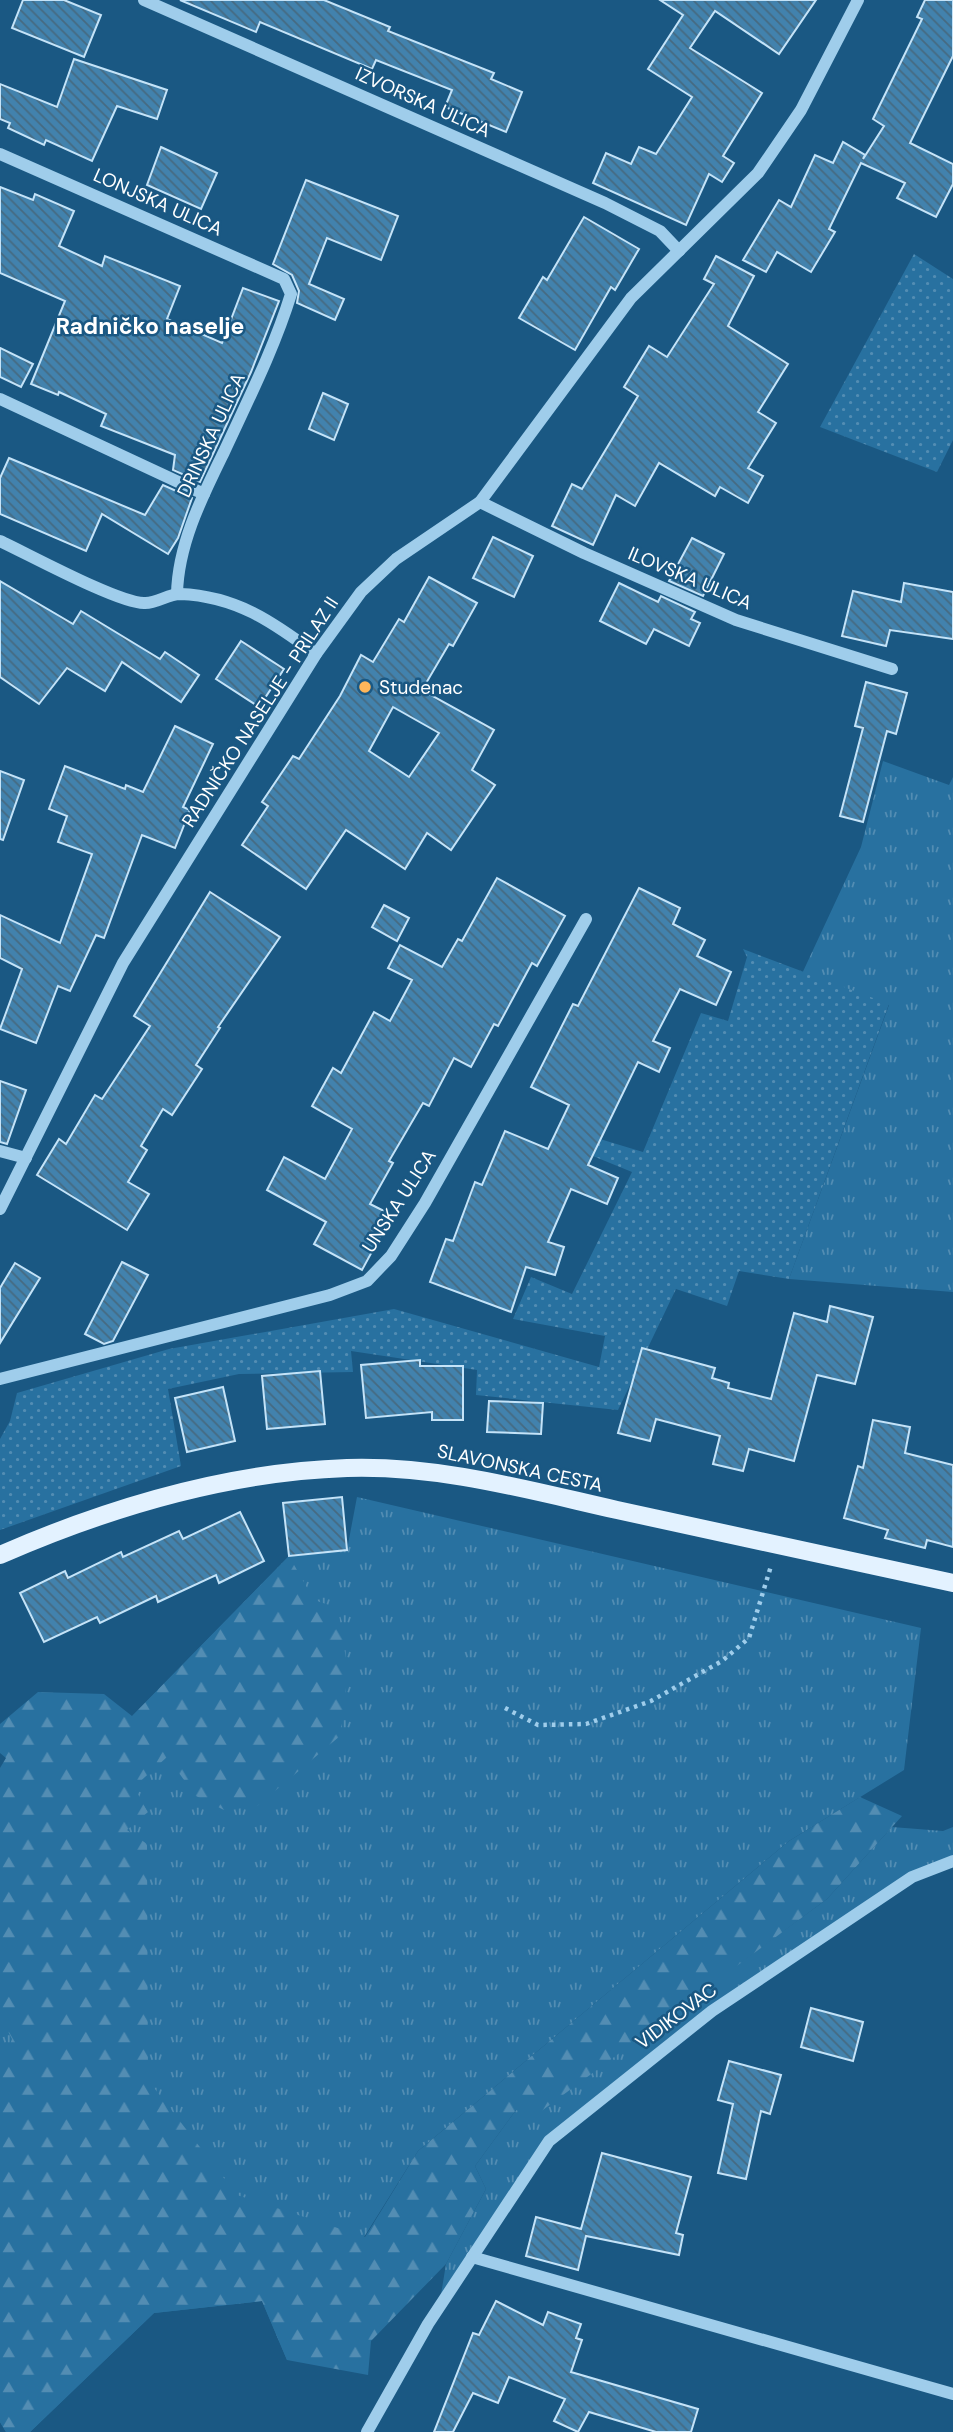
<svg xmlns="http://www.w3.org/2000/svg" width="953" height="2432" viewBox="0 0 953 2432" font-family="'DM Sans',sans-serif">
<style>
.grass{fill:url(#grass-tufts)}
.forest{fill:url(#forest-firs)}
.garden{fill:url(#garden-dots)}
.building{fill:url(#building-back-hatch);stroke:#c4e3f8;stroke-width:2;fill-rule:evenodd}
.lines{fill:none;stroke-linecap:round;stroke-linejoin:round}
.path{stroke:#9fcdeb;stroke-width:4.5;stroke-dasharray:3.5 5;stroke-linecap:butt}
.minor{stroke:#9fcdeb;stroke-width:12}
.major{stroke:#e3f2ff;stroke-width:18}
.poi-dot{fill:#feb65a;stroke:#1a5883;stroke-width:2.5}
.labels{text-anchor:middle;dominant-baseline:central;stroke-width:5;stroke-linejoin:round;paint-order:stroke}
.street-label{font-size:19px;fill:#fff;stroke:#1a5883}
.poi-label{font-size:19px;fill:#fff;stroke:#1a5883;text-anchor:start}
.quarter-label{font-size:23px;font-weight:bold;fill:#fff;stroke:#1a5883}
</style>
<defs>
<pattern id="grass-tufts" width="24" height="20" patternUnits="userSpaceOnUse" patternTransform="scale(1.75)"><rect width="24" height="20" fill="#2871a0"/><path d="M3 7l-1-3M5 7V3M7 7l1-3M15 17l-1-3M17 17v-4M19 17l1-3" fill="none" stroke="#538db3"/></pattern>
<pattern id="forest-firs" width="22" height="20" patternUnits="userSpaceOnUse" patternTransform="scale(1.75)"><rect width="22" height="20" fill="#2871a0"/><path d="M5 1l3.5 6h-7zM16 11l3.5 6h-7z" fill="#538db3"/></pattern>
<pattern id="garden-dots" width="8" height="8" patternUnits="userSpaceOnUse" patternTransform="scale(1.75)"><rect width="8" height="8" fill="#2871a0"/><path d="M2 2h.1M6 6h.1" fill="none" stroke="#538db3" stroke-width="1.8" stroke-linecap="round"/></pattern>
<pattern id="building-back-hatch" width="6" height="6" patternUnits="userSpaceOnUse" patternTransform="scale(1.75)"><rect width="6" height="6" fill="#4282ad"/><path d="M-1 5l2 2M0 0l6 6M5-1l2 2" fill="none" stroke="#466a81"/></pattern>
</defs>
<rect width="100%" height="100%" fill="#1a5883"/>
<!-- grass -->
<g class="grass">
<polygon points="883,761 949,785 953,777 953,1292 789,1279 889,1005 800,978 861,847"/>
<polygon points="357,1497 921,1628 904,1770 789,1841 418,2151 287,2360 262,2301 154,2313 30,2432 6,2432 0,2422 0,1797 64,1786 289,1556 347,1550"/>
<polygon points="892,1827 943,1831 953,1827 953,1861 912,1877 712,2011 549,2140 439,2307 446,2264 486,2189 475,2166 516,2110 700,1992 827,1899"/>
</g>
<!-- forest -->
<polygon class="forest" points="289,1556 314,1600 338,1608 348,1672 340,1736 256,1807 224,1810 196,1796 167,1757 134,1787 148,1812 127,1830 147,1844 148,2080 237,2195 365,2237 418,2151 789,1841 860,1797 902,1816 827,1899 532,2118 516,2110 475,2166 486,2189 446,2264 371,2341 368,2375 287,2360 262,2301 154,2313 30,2432 6,2432 0,2422 0,2075 12,2039 0,2016 0,1850 5,1839 0,1834 0,1768 6,1758 0,1753 0,1724 38,1692 104,1694 132,1716"/>
<!-- garden -->
<g class="garden">
<polygon points="914,254 953,279 953,440 937,472 820,427"/>
<polygon points="743,949 889,1004 789,1279 739,1271 727,1306 676,1289 618,1410 476,1395 477,1370 351,1351 353,1372 239,1374 168,1389 181,1466 0,1530 0,1439 10,1421 17,1393 169,1349 394,1309 599,1367 605,1336 513,1319 531,1277 572,1294 632,1172 566,1145 570,1130 643,1152 701,1013 728,1021 747,957"/>
</g>
<!-- building -->
<g class="building">
<polygon points="23,0 64,0 101,15 84,57 12,28"/>
<polygon points="180,0 324,0 390,27 388,31 494,73 491,79 522,92 506,132 445,107 452,90 376,60 372,69 260,22 256,32"/>
<polygon points="660,0 816,0 779,54 715,11 690,48 762,93 723,156 734,163 722,182 709,174 686,225 593,183 606,153 631,164 639,147 656,154 692,97 648,69 683,15"/>
<polygon points="925,0 953,0 953,56 910,143 953,164 953,184 936,217 897,198 905,183 861,163 829,229 835,232 811,272 777,252 766,272 743,260 779,200 791,207 815,155 833,163 843,142 865,155 863,159 884,126 873,119 922,19 917,17"/>
<polygon points="74,59 167,90 157,119 117,106 92,161 46,140 44,145 8,128 10,123 0,119 0,84 57,107"/>
<polygon points="161,147 217,173 201,209 147,185"/>
<polygon points="306,180 398,216 381,260 327,238 309,284 344,299 335,320 297,303 299,291 292,275 273,264"/>
<polygon points="0,187 33,200 35,194 74,211 59,246 102,266 105,256 180,286 167,319 222,343 243,288 279,301 251,372 200,482 173,470 175,455 101,426 106,414 59,392 58,395 31,384 65,301 0,273"/>
<polygon points="584,217 639,249 615,290 611,287 575,350 519,318 543,277 547,280"/>
<polygon points="716,256 754,276 728,326 788,364 758,412 776,423 748,468 763,476 748,503 720,487 715,496 659,463 635,506 616,495 593,545 552,526 572,484 582,489 638,396 624,387 649,346 667,357 714,284 704,279"/>
<polygon points="0,348 33,364 21,387 0,377"/>
<polygon points="323,393 348,404 334,440 309,429"/>
<polygon points="9,458 145,515 163,485 192,498 178,538 168,554 102,514 86,551 0,514 0,478"/>
<polygon points="493,537 533,556 514,597 473,578"/>
<polygon points="692,538 724,554 703,596 669,581"/>
<path d="M 429,577 L 477,603 L 453,646 L 449,644 L 422,690 L 494,730 L 472,770 L 495,785 L 451,850 L 427,833 L 405,869 L 346,830 L 306,889 L 242,845 L 268,806 L 262,802 L 293,756 L 299,759 L 340,696 L 361,655 L 373,662 L 399,619 L 404,622 ZM 393,707 L 439,733 L 409,777 L 369,751 Z"/>
<polygon points="0,581 73,624 81,611 160,659 165,652 199,675 181,702 122,662 105,691 67,668 39,704 0,677"/>
<polygon points="619,583 658,602 661,596 695,612 691,619 700,623 689,646 654,629 646,644 600,621"/>
<polygon points="904,583 953,592 953,639 890,630 886,646 842,636 853,591 901,602"/>
<polygon points="241,641 284,669 259,707 216,679"/>
<polygon points="866,682 907,693 896,734 887,731 863,822 840,816 863,728 855,726"/>
<polygon points="175,726 213,744 183,807 190,810 175,848 142,835 104,938 96,935 70,991 58,986 36,1043 0,1029 22,969 0,958 0,915 60,943 92,854 58,842 67,816 49,809 65,766 125,789 126,785 143,792"/>
<polygon points="0,771 24,780 3,840 0,839"/>
<polygon points="497,878 565,916 537,966 532,963 498,1026 494,1024 471,1067 454,1058 429,1106 423,1103 389,1161 393,1163 370,1204 392,1215 362,1270 314,1244 326,1222 267,1190 284,1157 325,1179 352,1129 312,1106 333,1068 341,1073 374,1012 390,1021 412,980 388,968 400,945 442,967 458,939 462,941"/>
<polygon points="639,888 680,908 673,924 705,940 697,956 731,972 716,1005 680,989 653,1041 670,1048 659,1072 638,1062 588,1165 618,1178 607,1204 571,1189 548,1242 564,1247 555,1275 526,1267 511,1312 430,1282 446,1239 453,1241 475,1182 482,1185 505,1131 548,1149 569,1105 531,1087 573,1004 578,1006"/>
<polygon points="210,892 280,937 218,1027 220,1028 196,1065 202,1069 172,1115 163,1109 141,1146 147,1150 128,1182 149,1194 127,1230 37,1175 59,1139 66,1144 95,1095 102,1099 150,1026 134,1016"/>
<polygon points="384,905 409,918 397,941 372,927"/>
<polygon points="0,1081 26,1090 7,1144 0,1142"/>
<polygon points="122,1262 148,1275 113,1341 104,1344 85,1334"/>
<polygon points="15,1263 40,1278 0,1343 0,1288"/>
<polygon points="830,1306 873,1317 855,1384 817,1375 794,1461 749,1449 743,1471 713,1464 720,1436 656,1419 650,1441 618,1433 642,1348 715,1368 712,1378 729,1383 728,1388 771,1399 794,1313 827,1322"/>
<polygon points="420,1360 420,1366 463,1366 463,1420 432,1420 432,1412 366,1418 361,1365"/>
<polygon points="320,1371 325,1424 267,1429 262,1376"/>
<polygon points="223,1387 235,1441 187,1452 175,1398"/>
<polygon points="489,1401 543,1403 541,1434 487,1432"/>
<polygon points="873,1420 910,1427 905,1453 953,1465 953,1547 927,1540 925,1548 885,1538 888,1530 844,1518 858,1466 863,1468"/>
<polygon points="342,1497 347,1550 289,1556 283,1503"/>
<polygon points="240,1512 264,1561 219,1583 216,1575 158,1602 156,1596 100,1623 97,1617 44,1642 20,1593 65,1571 68,1578 121,1552 123,1557 179,1531 183,1539"/>
<polygon points="811,2008 863,2022 853,2061 801,2047"/>
<polygon points="729,2061 781,2075 770,2114 761,2111 746,2179 718,2173 733,2104 718,2100"/>
<polygon points="602,2153 691,2177 676,2233 683,2235 679,2255 586,2236 578,2270 526,2256 536,2217 581,2229"/>
<polygon points="496,2301 543,2325 548,2312 581,2324 576,2338 582,2340 571,2372 698,2409 691,2432 656,2432 589,2412 578,2432 554,2421 565,2399 509,2377 498,2403 473,2393 453,2432 434,2432 473,2333 479,2335"/>
</g>
<g class="lines">
<!-- path -->
<polyline class="path" points="505,1708 538,1725 586,1724 651,1701 722,1661 749,1638 771,1566"/>
<!-- minor -->
<g class="minor">
<polyline points="144,0 605,203 660,231 679,251"/>
<path d="M 0,154 L 284,279 L 291,294 C 274,349 248,400 224,452 C 202,497 178,544 177,594"/>
<polyline points="0,399 204,494"/>
<polyline points="480,502 584,553 736,620 892,669"/>
<path d="M 0,541 C 28,554 118,603 144,603 C 156,604 168,594 180,594 C 236,596 273,622 316,654"/>
<polyline points="0,1151 26,1158"/>
<polyline points="0,1209 123,963 316,654 361,592 396,559 480,502 631,298 758,173 801,110 858,0"/>
<polyline points="0,1379 330,1295 367,1281 391,1256 425,1203 586,919"/>
<polyline points="472,2257 953,2394"/>
<polyline points="367,2432 428,2324 549,2141 712,2011 912,1877 953,1861"/>
</g>
<!-- major -->
<path class="major" d="M 0,1555 C 110,1507 226,1472 347,1468 C 439,1465 528,1490 617,1510 C 729,1534 841,1558 953,1583"/>
</g>
<!-- markers -->
<circle class="poi-dot" cx="365" cy="687" r="7"/>
<g class="labels">
<!-- street labels -->
<g class="street-label">
<text transform="translate(423 102) rotate(24)">IZVORSKA ULICA</text>
<text transform="translate(158 202) rotate(24)">LONJSKA ULICA</text>
<text transform="translate(211 435) rotate(-65)">DRINSKA ULICA</text>
<text transform="translate(690 578) rotate(23)">ILOVSKA ULICA</text>
<text transform="translate(260 712) rotate(-57)">RADNIČKO NASELJE - PRILAZ II</text>
<text transform="translate(399 1201) rotate(-57)">UNSKA ULICA</text>
<text transform="translate(520 1468) rotate(12)">SLAVONSKA CESTA</text>
<text transform="translate(676 2016) rotate(-37)">VIDIKOVAC</text>
</g>
<!-- poi labels -->
<g class="poi-label">
<text x="379" y="687">Studenac</text>
</g>
<!-- quarter labels -->
<g class="quarter-label">
<text x="150" y="326">Radničko naselje</text>
</g>
</g>
</svg>
